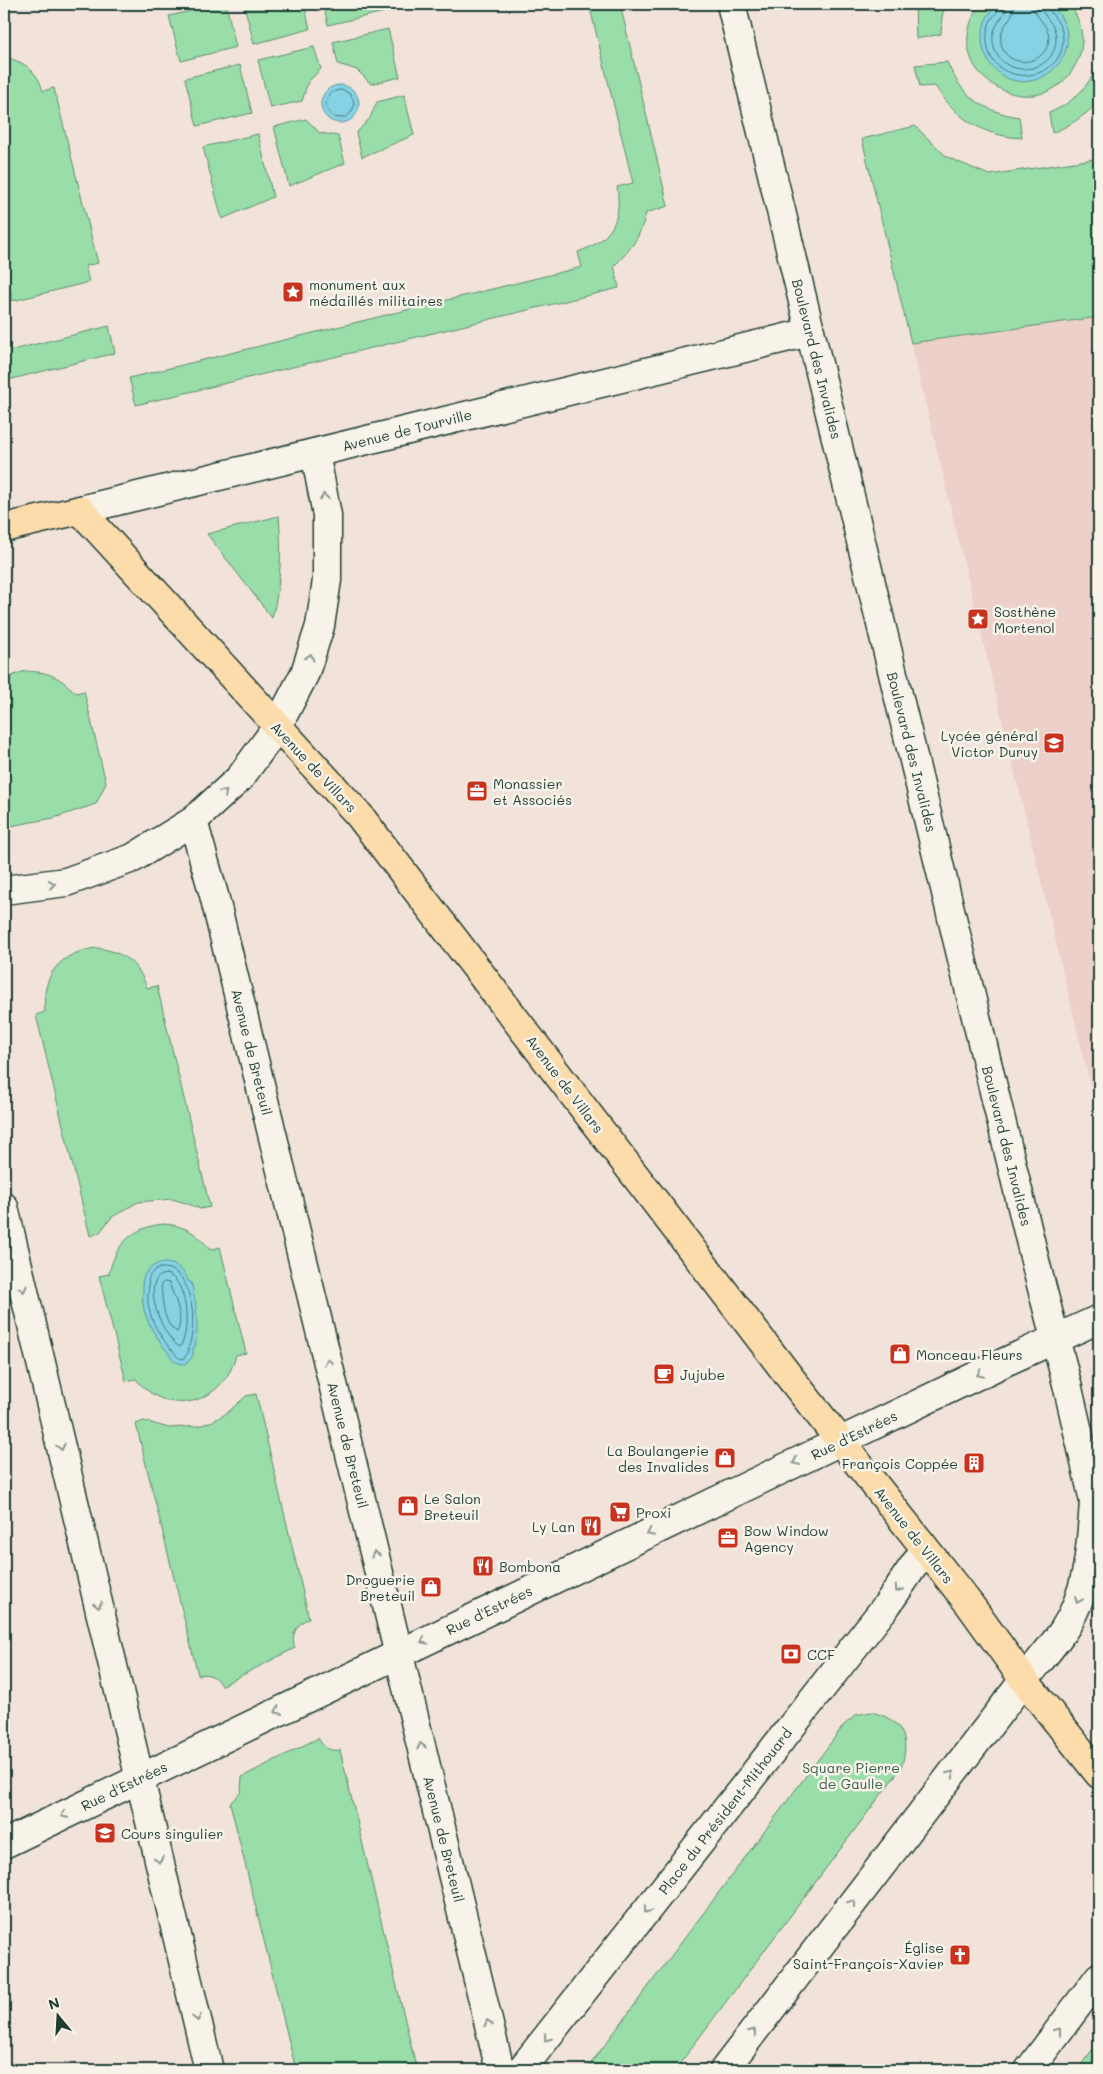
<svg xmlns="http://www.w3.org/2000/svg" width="1103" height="2074" viewBox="0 0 1103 2074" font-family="Mali,sans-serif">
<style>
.built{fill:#ecd0c9}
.green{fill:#99dda9;stroke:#5c8d6e}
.water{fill:#85d2e4;stroke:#5c969e}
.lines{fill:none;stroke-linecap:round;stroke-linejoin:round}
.shore{stroke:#48797a;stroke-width:1}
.minor-casing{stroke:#1f3d34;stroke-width:31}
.tertiary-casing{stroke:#1f3d34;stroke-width:31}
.secondary-casing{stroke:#1f3d34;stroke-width:31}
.primary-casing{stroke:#1f3d34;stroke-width:31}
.minor{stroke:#f7f3e8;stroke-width:28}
.tertiary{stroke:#f7f3e8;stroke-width:28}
.secondary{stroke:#f7f3e8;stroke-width:28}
.primary{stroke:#fddcac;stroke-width:28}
.oneway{stroke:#8b988e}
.labels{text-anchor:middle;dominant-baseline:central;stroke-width:5;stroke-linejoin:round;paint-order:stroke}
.poi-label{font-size:14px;fill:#1f3d34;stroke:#f7f3e8;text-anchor:start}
.street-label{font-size:14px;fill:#1f3d34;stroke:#f7f3e8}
.park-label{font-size:14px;fill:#375d4b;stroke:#f7f3e8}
</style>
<rect width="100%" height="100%" fill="#f2e3da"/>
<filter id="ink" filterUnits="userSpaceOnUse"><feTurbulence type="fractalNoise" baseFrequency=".02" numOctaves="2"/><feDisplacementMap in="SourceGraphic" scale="10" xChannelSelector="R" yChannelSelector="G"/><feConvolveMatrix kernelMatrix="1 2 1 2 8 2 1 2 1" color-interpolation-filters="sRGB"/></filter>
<g filter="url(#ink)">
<!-- built -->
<polygon class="built" points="1099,317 1099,1121 911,343"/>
<!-- green -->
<g class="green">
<polygon points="221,4 226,4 236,47 181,61 169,16"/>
<polygon points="244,4 304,4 310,29 254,44"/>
<polygon points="323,4 382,4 384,12 328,25"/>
<path d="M 589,4 L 620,4 L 668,206 L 646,213 C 640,238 632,248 614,266 L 619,288 L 136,405 L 129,378 L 582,267 L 578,252 C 611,240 622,221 617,187 L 633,183 Z"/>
<polygon points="915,4 946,4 942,16 941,34 916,39"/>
<path d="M 980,4 L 999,4 L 996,6 L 1065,52 C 1069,32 1065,18 1050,4 L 1069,4 C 1080,18 1085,37 1080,54 C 1052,138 929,80 980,4 Z"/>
<polygon points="388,29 400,77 371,84 357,70 338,64 333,42"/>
<polygon points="314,47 321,69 308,82 302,101 270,108 258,60"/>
<path d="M 4,58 C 24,60 38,72 43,91 L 54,88 L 98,263 L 85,266 L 89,282 L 13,301 L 9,285 L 4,286 Z"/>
<path d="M 947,62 C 962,97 983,111 1019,117 L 1022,138 C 982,136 956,118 935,86 L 920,87 L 915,65 Z"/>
<path d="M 1099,62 L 1099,101 C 1085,116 1071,125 1052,133 L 1049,113 C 1073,103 1089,87 1099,62 Z"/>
<polygon points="240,65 252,113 197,126 185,78"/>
<polygon points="404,95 414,135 362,157 356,133 370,118 377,102"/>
<polygon points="306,119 320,133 338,136 345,163 289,186 274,127"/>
<polygon points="915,126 947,157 989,175 1094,159 1099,155 1099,317 911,343 862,139"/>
<polygon points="258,134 273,197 222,219 203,147"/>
<polygon points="109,326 115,353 4,381 4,352"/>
<path d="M 279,516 C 282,550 281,584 272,618 L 207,534 Z"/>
<path d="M 25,671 C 50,672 58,676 76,693 L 84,691 L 106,783 L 96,804 L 54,818 L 10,826 L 4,822 L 4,679 Z"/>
<path d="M 97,948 C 123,951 139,964 147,988 L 157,986 L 210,1207 L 200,1209 L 186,1203 L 172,1199 L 138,1202 L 112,1217 L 99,1233 L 90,1236 L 36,1015 L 45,1012 C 41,975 60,952 97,948 Z"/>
<path d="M 165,1224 C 185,1226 198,1233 210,1250 L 220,1247 L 246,1353 L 236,1355 C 224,1404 168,1420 136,1379 L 126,1381 L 99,1276 L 109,1274 C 115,1244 134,1226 165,1224 Z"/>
<path d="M 256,1394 L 309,1618 C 297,1624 290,1634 295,1648 L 221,1686 C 216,1676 209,1673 198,1675 L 136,1424 L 144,1421 L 169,1428 L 199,1426 L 213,1421 L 227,1413 L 246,1396 Z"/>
<path d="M 871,1712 C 902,1719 911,1738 901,1768 L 675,2070 L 586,2070 L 844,1725 L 856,1715 Z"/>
<path d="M 318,1738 C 323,1747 329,1752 340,1750 L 417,2070 L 296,2070 L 230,1803 L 241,1792 L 242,1777 Z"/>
<polygon points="1099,2041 1099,2070 1077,2070"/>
</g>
<!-- water -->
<g class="water">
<path d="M 999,4 L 1050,4 C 1101,52 1027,111 991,65 C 986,58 982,49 982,40 C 982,26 987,12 999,4 Z"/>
<circle cx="340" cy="104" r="19"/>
<path d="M 159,1263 C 175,1262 183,1268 189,1282 L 191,1282 C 197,1304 199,1324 195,1347 L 193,1348 C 194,1356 191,1361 184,1364 C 174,1363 174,1360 169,1354 C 155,1335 140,1316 143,1291 C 144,1289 142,1286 142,1283 C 143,1273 150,1267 159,1263 Z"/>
</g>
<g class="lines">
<!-- shore -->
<g class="shore">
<path d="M 1001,4 C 1000,11 994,14 991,20 C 988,26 986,35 987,42 C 990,89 1064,85 1063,38 C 1062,20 1048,14 1047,4"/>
<path d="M 1007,4 C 1007,18 991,23 993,42 C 997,81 1057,76 1056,38 C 1056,22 1041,17 1041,4"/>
<path d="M 1015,4 C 1014,19 998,27 1001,43 C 1006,71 1048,66 1049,38 C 1049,24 1034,18 1033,4"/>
<circle cx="340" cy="104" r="14"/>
<path d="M 160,1268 C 190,1265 195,1312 192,1334 C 191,1341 188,1346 188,1353 L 183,1359 C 175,1358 177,1354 172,1350 C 159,1336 146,1314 148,1294 C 150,1281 144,1275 160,1268 Z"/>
<path d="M 166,1274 C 188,1278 191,1332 180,1347 C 162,1338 138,1277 166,1274 Z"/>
<path d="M 164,1282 L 169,1283 C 174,1297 185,1318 177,1332 C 162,1323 163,1300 161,1285 Z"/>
</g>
<!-- minor casing -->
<g class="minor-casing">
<g id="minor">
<polyline points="4,1844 1005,1362 1099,1319"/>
<polyline points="521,2070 887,1605 925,1549"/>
<polyline points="724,2070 1024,1680"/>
<polyline points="1029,2070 1099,1977"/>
</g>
</g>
<!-- tertiary casing -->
<g class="tertiary-casing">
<g id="tertiary">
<polyline points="193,821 214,895 500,2070"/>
<polyline points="4,890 66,882 133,858 193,821 240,778 277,727 305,673 320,626 327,580 327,515 315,453"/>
<polyline points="4,1207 209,2070"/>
</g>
</g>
<!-- secondary casing -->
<g class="secondary-casing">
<g id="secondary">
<polyline points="731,4 1037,1269 1067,1384 1094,1501 1099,1513"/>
<polyline points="80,510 810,332"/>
<path d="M 1024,1680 C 1037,1664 1051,1648 1063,1631 C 1089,1592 1091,1546 1094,1501"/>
</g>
</g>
<!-- primary casing -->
<g class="primary-casing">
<polyline id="primary" points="4,528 80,510 359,815 788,1375 970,1605 1024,1680 1099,1774"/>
</g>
<!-- minor -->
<use href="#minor" class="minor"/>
<!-- tertiary -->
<use href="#tertiary" class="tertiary"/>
<!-- secondary -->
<use href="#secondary" class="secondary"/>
<!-- primary -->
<use href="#primary" class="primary"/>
</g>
<!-- one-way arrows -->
<defs><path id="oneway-chevron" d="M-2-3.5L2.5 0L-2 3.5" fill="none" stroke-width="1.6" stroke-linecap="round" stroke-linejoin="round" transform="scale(1.25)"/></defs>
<g class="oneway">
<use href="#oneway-chevron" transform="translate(324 497) rotate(-99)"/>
<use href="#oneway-chevron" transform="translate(310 657) rotate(-73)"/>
<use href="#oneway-chevron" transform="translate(224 793) rotate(-42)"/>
<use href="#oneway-chevron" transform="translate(52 884) rotate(-8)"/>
<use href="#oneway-chevron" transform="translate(23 1289) rotate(77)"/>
<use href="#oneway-chevron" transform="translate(328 1362) rotate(-104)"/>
<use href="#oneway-chevron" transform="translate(980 1374) rotate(154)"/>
<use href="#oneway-chevron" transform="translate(61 1447) rotate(77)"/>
<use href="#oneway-chevron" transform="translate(796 1462) rotate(155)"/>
<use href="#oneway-chevron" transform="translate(650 1533) rotate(154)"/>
<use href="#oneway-chevron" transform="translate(375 1554) rotate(-104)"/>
<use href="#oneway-chevron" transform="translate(898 1589) rotate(124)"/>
<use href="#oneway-chevron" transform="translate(1078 1600) rotate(113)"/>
<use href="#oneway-chevron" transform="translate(98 1605) rotate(77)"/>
<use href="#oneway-chevron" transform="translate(424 1641) rotate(154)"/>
<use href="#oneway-chevron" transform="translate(278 1711) rotate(155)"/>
<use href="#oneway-chevron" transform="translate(421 1746) rotate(-104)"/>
<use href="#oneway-chevron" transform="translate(951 1774) rotate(-52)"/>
<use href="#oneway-chevron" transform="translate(64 1815) rotate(154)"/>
<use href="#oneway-chevron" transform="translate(159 1860) rotate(77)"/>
<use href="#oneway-chevron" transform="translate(852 1903) rotate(-52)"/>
<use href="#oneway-chevron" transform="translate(647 1910) rotate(128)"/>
<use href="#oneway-chevron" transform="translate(197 2018) rotate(77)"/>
<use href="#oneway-chevron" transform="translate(488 2023) rotate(-104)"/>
<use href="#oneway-chevron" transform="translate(1058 2031) rotate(-53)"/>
<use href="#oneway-chevron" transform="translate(753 2032) rotate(-52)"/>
<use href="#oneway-chevron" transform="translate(547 2038) rotate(128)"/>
</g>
</g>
<!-- icons -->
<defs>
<g id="sight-square" transform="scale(1.125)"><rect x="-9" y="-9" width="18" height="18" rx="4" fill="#c8321e" stroke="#f7f3e8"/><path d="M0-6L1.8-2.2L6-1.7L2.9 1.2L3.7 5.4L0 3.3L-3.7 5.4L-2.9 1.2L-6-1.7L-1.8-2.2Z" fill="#fff"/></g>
<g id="school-square" transform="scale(1.125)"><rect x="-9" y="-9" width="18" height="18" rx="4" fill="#c8321e" stroke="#f7f3e8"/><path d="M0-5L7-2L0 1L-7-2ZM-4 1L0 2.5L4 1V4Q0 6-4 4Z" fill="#fff"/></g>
<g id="office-square" transform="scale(1.125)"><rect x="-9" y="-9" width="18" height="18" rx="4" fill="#c8321e" stroke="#f7f3e8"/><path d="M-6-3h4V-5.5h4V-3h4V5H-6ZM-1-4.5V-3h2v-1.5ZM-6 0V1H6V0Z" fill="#fff"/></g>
<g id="shop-square" transform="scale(1.125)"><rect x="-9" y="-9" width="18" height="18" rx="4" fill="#c8321e" stroke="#f7f3e8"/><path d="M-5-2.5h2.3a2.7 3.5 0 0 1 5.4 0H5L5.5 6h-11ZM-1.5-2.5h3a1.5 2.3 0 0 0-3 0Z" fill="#fff"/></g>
<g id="cafe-square" transform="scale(1.125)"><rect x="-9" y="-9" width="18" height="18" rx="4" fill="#c8321e" stroke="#f7f3e8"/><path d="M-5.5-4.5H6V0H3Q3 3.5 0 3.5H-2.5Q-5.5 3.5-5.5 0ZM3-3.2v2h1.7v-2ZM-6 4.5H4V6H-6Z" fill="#fff"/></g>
<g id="building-square" transform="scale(1.125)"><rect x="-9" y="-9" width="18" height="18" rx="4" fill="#c8321e" stroke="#f7f3e8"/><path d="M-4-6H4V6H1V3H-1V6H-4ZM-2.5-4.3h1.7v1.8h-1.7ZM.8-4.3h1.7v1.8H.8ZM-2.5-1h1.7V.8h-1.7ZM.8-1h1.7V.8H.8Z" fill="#fff"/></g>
<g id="supermarket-square" transform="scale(1.125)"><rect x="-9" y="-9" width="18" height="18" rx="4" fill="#c8321e" stroke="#f7f3e8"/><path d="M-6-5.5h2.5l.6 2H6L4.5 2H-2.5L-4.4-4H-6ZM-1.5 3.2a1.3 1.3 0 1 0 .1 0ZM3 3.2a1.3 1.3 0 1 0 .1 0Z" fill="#fff"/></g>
<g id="restaurant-square" transform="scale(1.125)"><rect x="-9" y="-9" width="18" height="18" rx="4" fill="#c8321e" stroke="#f7f3e8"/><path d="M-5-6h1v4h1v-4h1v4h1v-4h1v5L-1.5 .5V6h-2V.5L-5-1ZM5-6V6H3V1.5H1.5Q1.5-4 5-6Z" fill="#fff"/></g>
<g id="bank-square" transform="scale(1.125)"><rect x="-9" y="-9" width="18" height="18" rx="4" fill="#c8321e" stroke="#f7f3e8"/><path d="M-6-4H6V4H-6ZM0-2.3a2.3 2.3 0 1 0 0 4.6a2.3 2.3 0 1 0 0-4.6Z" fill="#fff"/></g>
<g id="church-square" transform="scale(1.125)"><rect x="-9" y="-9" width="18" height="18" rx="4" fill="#c8321e" stroke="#f7f3e8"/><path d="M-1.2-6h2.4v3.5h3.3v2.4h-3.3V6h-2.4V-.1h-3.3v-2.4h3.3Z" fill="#fff"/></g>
</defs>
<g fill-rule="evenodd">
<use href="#sight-square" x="293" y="292"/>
<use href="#sight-square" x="978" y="619"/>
<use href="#school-square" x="1054" y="743"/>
<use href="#office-square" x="477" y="791"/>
<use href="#shop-square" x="900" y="1354"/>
<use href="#cafe-square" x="664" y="1374"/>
<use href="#shop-square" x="725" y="1458"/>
<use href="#building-square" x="974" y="1463"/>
<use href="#shop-square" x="408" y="1506"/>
<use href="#supermarket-square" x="620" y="1512"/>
<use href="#restaurant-square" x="591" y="1526"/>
<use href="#office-square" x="728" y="1538"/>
<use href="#restaurant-square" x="483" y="1566"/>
<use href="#shop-square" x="431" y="1587"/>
<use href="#bank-square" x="791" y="1654"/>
<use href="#school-square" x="105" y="1833"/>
<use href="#church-square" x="960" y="1955"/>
</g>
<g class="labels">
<!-- poi labels -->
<g class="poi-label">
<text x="309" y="284">monument aux<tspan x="309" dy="16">médaillés militaires</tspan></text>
<text x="994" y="611">Sosthène<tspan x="994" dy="16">Mortenol</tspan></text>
<text x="1038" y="735" text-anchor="end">Lycée général<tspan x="1038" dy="16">Victor Duruy</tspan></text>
<text x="493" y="783">Monassier<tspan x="493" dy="16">et Associés</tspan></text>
<text x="916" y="1354">Monceau Fleurs</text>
<text x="680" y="1374">Jujube</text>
<text x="709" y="1450" text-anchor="end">La Boulangerie<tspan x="709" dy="16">des Invalides</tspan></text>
<text x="958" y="1463" text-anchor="end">François Coppée</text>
<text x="424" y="1498">Le Salon<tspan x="424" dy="16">Breteuil</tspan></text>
<text x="636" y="1512">Proxi</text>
<text x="575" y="1526" text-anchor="end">Ly Lan</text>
<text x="744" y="1530">Bow Window<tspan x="744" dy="16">Agency</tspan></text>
<text x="499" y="1566">Bombona</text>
<text x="415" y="1579" text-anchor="end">Droguerie<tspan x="415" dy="16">Breteuil</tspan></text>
<text x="807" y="1654">CCF</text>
<text x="121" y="1833">Cours singulier</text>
<text x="944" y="1947" text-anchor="end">Église<tspan x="944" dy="16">Saint-François-Xavier</tspan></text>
</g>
<!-- street labels -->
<g class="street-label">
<text transform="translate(817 359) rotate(76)">Boulevard des Invalides</text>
<text transform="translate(407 430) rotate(-14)">Avenue de Tourville</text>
<text transform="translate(912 752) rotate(76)">Boulevard des Invalides</text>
<text transform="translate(314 767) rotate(47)">Avenue de Villars</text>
<text transform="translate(252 1052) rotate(76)">Avenue de Breteuil</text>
<text transform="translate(565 1084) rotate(53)">Avenue de Villars</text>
<text transform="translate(1007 1146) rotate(76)">Boulevard des Invalides</text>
<text transform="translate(854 1435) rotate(-26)">Rue d'Estrées</text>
<text transform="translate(348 1445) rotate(76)">Avenue de Breteuil</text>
<text transform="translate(914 1535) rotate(52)">Avenue de Villars</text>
<text transform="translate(489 1610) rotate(-26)">Rue d'Estrées</text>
<text transform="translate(124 1786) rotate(-26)">Rue d'Estrées</text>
<text transform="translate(725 1811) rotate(-52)">Place du Président-Mithouard</text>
<text transform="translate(444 1839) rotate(76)">Avenue de Breteuil</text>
</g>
<!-- park labels -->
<g class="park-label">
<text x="851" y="1767">Square Pierre<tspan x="851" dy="16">de Gaulle</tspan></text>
</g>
</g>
<!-- margin -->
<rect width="1103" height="2074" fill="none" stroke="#f7f3e8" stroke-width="20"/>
<rect x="10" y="10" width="1083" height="2054" fill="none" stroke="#1f3d34" stroke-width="2" filter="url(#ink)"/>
<!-- north arrow -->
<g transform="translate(58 2016) rotate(342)" stroke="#f7f3e8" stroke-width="4" paint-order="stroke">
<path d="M0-4L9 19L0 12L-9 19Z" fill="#1f3d34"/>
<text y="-8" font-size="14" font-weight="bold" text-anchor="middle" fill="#1f3d34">N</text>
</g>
</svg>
